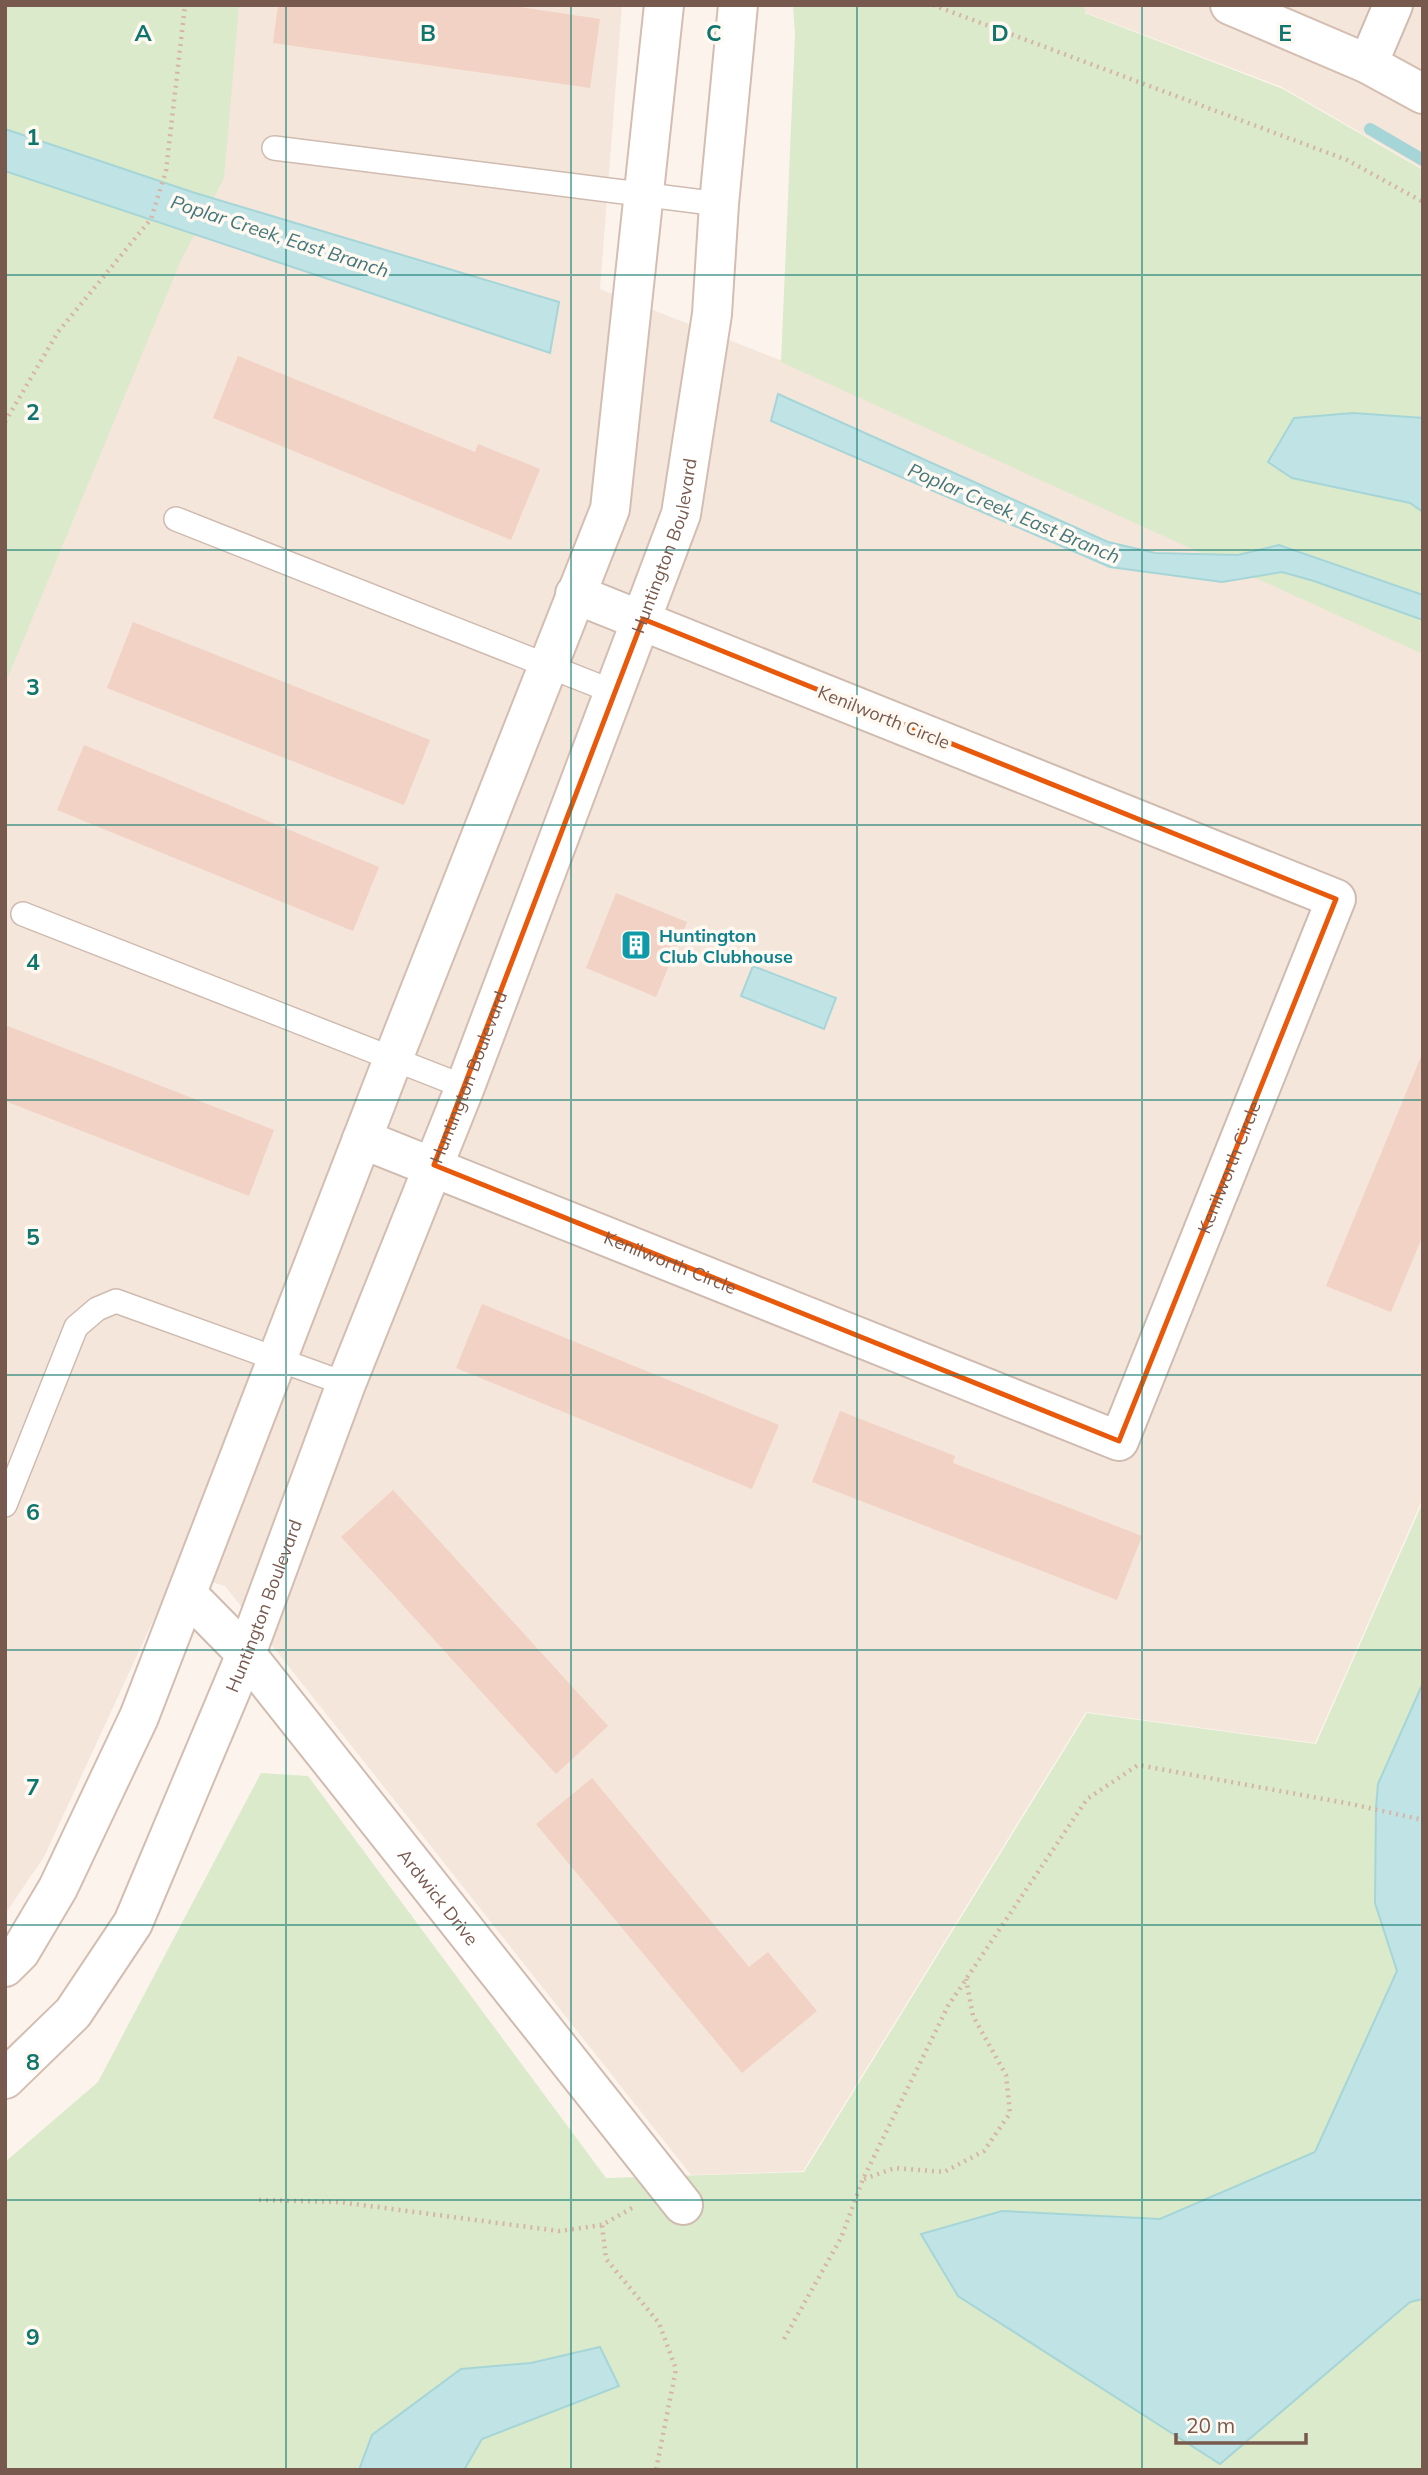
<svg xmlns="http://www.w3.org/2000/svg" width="1428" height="2475" viewBox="0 0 1428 2475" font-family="Mulish,sans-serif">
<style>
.residential{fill:#f4e6da}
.green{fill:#daeaca}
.water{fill:#c0e4e6;stroke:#a6d5d8;stroke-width:2}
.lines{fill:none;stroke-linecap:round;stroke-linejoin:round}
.stream{stroke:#a6d5d8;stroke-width:12}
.building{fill:#f1d2c4}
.lane-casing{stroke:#cfbbb0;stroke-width:26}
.street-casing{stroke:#cfbbb0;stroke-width:42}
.secondary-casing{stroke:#d4bdb1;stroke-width:42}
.path{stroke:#d7b5a6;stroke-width:4.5;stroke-dasharray:2 5;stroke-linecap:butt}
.lane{stroke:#fff;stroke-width:23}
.street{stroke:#fff;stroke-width:38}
.secondary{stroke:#fff;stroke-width:38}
.marked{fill:none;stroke:#e8590c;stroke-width:5;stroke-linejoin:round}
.grid{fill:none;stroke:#0f766e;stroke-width:2;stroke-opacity:0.55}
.labels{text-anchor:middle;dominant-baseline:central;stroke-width:7;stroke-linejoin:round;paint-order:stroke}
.street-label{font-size:18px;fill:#78594e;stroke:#fff9f2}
.culture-label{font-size:18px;font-weight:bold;fill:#0d838f;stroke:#fff9f2;text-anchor:start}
.water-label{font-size:19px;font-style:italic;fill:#42777c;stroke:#fff9f2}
.grid-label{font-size:23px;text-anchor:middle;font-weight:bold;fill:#0f766e;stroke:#fff9f2;stroke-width:7;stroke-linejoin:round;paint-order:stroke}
</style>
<rect width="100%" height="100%" fill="#fcf4ec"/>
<!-- residential -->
<g class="residential">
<polygon points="237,5 622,5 600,289 780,360 1423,653 1423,1498 1315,1743 1086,1712 803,2171 691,2175 225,1586 176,1571 44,1857 5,1914 5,681"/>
<polygon points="1083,5 1423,5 1423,169 1282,87 1084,12"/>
</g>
<!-- green -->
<g class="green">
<polygon points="5,5 239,5 224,178 181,260 5,684"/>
<polygon points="793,5 1084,5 1085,13 1283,89 1423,170 1423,654 781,362 795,34"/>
<polygon points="1423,1502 1423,2470 5,2470 5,2162 98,2082 261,1773 308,1776 606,2178 804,2172 1087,1713 1316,1744"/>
</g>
<!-- water -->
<g class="water">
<polygon points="5,129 192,192 559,302 550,353 5,171"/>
<polygon points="778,394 1108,542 1155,553 1238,555 1279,545 1423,595 1423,620 1314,581 1282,572 1222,582 1110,567 771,421"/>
<polygon points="1353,413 1423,418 1423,512 1410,503 1292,478 1268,462 1294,418"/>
<polygon points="753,966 836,998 824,1029 741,996"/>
<polygon points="1423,1683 1423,2299 1410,2302 1220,2464 958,2296 921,2234 1002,2211 1160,2219 1315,2152 1397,1971 1375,1903 1376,1808 1378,1784"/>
<polygon points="600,2347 619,2386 482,2439 464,2470 359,2470 372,2435 461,2369 531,2363"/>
</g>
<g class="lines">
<!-- stream -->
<polyline class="stream" points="1370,129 1423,160"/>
</g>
<!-- building -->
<g class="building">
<polygon points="278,5 507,5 600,19 590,88 273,43"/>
<polygon points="238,356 475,452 478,444 540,469 511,540 213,418"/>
<polygon points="133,622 430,740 404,805 107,688"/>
<polygon points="84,745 379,867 353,931 57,810"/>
<polygon points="616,893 687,922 656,997 586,968"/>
<polygon points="5,1025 274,1130 249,1196 5,1101"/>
<polygon points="1423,1052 1423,1235 1391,1312 1326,1286"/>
<polygon points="482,1304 779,1425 752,1489 456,1368"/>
<polygon points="840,1411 955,1456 953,1463 1142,1536 1117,1600 812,1482"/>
<polygon points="393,1490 608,1726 556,1774 341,1537"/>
<polygon points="592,1778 749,1967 768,1952 817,2011 742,2073 536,1824"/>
</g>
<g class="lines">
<!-- lane casing -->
<g class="lane-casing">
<g id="lane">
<polyline points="274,148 719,204"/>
<polyline points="176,519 614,692"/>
<polyline points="23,914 465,1087"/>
<polyline points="5,1505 76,1327 97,1309 116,1301 346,1384"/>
</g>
</g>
<!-- street casing -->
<g class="street-casing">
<g id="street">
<polyline points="1368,64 1393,5"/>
<path id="s1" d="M 362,1139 L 1119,1441 L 1336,899 L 575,594"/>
<path id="s2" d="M 187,1594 L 246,1654 L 683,2205"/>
</g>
</g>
<!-- secondary casing -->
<g class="secondary-casing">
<g id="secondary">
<polyline points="1230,5 1368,64 1423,94"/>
<polyline points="5,1967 20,1952 58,1888 139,1717 393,1059 610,509 664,5"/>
<path id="s3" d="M 5,2079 L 73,2013 L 133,1923 L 246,1654 L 346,1384 L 465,1087 L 681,514 L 712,314 L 719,204 L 738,5"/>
</g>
</g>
<!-- path -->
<g class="path">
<polyline points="933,5 1347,160 1423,202"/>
<polyline points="5,422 58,332 151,219 166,171 185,5"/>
<polyline points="864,2179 895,2168 944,2172 984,2151 1010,2113 1006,2075 973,2016 966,1979"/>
<polyline points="259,2200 339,2202 559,2231 602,2225"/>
<polyline points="632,2208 602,2225 606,2259 659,2323 676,2369 656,2470"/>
<polyline points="784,2339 841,2238 863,2179 948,2006 1087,1799 1138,1765 1351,1804 1423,1820"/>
</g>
<!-- lane -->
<use href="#lane" class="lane"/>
<!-- street -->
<use href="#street" class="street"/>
<!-- secondary -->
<use href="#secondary" class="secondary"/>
</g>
<!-- marked area -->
<path class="marked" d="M 643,619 L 1336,899 L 1119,1441 L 434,1165 Z"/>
<!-- grid -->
<path class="grid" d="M 286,5 L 286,2470M 571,5 L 571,2470M 857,5 L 857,2470M 1142,5 L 1142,2470M 5,275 L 1423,275M 5,550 L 1423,550M 5,825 L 1423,825M 5,1100 L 1423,1100M 5,1375 L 1423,1375M 5,1650 L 1423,1650M 5,1925 L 1423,1925M 5,2200 L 1423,2200"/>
<!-- icons -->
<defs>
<g id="building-square" transform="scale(1.575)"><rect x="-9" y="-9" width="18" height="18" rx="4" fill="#0f9aa8" stroke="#fff9f2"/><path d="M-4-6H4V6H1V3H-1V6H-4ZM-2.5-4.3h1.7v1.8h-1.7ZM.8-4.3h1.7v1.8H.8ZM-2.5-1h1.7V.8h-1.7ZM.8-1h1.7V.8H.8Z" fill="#fff"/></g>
</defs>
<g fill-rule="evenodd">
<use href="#building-square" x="636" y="945"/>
</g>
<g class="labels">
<!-- street labels -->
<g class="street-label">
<text stroke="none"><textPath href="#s3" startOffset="1680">Huntington Boulevard</textPath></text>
<text transform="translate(884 717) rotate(22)">Kenilworth Circle</text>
<text stroke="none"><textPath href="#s3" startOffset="1113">Huntington Boulevard</textPath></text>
<text stroke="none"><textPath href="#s1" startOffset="1110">Kenilworth Circle</textPath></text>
<text stroke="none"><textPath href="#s1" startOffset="332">Kenilworth Circle</textPath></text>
<text stroke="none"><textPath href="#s3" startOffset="546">Huntington Boulevard</textPath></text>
<text stroke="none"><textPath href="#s2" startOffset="394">Ardwick Drive</textPath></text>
</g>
<!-- culture labels -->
<g class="culture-label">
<text x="659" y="935">Huntington<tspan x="659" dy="21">Club Clubhouse</tspan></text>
</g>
<!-- water labels -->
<g class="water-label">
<text transform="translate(280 236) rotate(18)">Poplar Creek, East Branch</text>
<text transform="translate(1014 513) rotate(23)">Poplar Creek, East Branch</text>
</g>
</g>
<g class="grid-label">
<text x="143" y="41">A</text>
<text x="428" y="41">B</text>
<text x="714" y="41">C</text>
<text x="1000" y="41">D</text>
<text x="1285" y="41">E</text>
<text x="33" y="145">1</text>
<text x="33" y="420">2</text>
<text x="33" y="695">3</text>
<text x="33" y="970">4</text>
<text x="33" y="1245">5</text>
<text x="33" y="1520">6</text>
<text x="33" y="1795">7</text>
<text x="33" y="2070">8</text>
<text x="33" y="2345">9</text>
</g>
<!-- border -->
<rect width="1428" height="2475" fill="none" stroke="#78594e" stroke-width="14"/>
<!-- scale -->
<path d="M1176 2433v10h130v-10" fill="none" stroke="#78594e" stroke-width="3.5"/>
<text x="1186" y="2433" font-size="21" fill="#78594e" stroke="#fff9f2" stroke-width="5" paint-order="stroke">20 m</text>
</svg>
